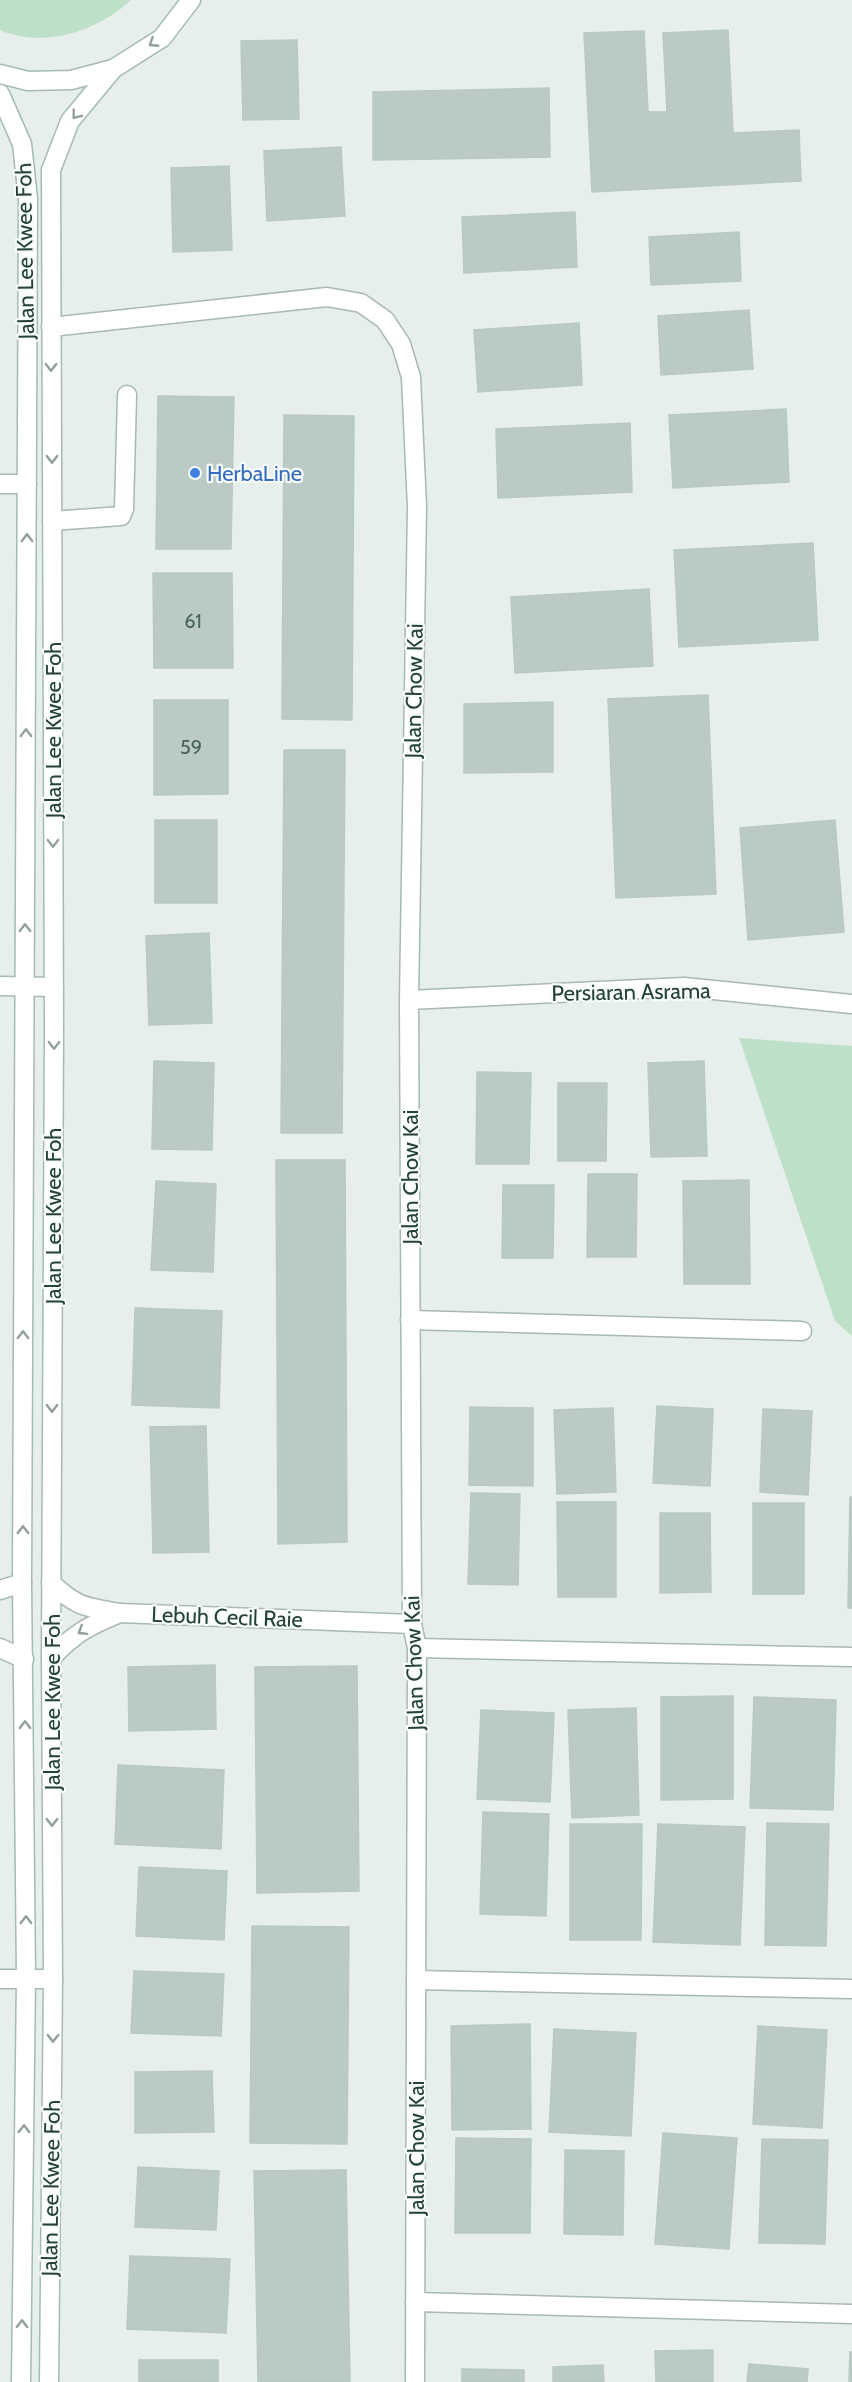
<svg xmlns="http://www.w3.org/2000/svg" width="852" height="2382" viewBox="0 0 852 2382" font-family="Cabin,sans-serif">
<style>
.green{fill:#bfe0c8}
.building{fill:#bbcac4;stroke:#b8c9c2;stroke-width:1.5}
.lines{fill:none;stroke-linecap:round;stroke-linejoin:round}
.lane-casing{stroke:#a8b8b2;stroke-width:21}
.street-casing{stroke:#a8b8b2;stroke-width:21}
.secondary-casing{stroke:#a4bbb3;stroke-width:21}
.lane{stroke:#fff;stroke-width:18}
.street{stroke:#fff;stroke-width:18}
.secondary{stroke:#fff;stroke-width:18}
.oneway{stroke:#92a09c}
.shop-dot{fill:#3f7fe0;stroke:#f7fbf9;stroke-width:2}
.labels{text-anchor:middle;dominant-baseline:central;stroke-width:4.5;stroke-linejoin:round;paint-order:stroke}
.number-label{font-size:20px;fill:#4a645c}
.street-label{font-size:22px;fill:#24423a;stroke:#f7fbf9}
.shop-label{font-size:22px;fill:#366cbe;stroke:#f7fbf9;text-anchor:start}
</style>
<rect width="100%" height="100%" fill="#e6efeb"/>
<!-- green -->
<g class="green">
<path d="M 0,0 L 131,0 C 98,31 44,49 0,30 Z"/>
<polygon points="739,1038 852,1046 852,1336 835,1321"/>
</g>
<!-- building -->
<g class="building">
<polygon points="728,30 733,133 799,130 801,181 592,192 584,33 644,31 648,112 667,112 663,33"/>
<polygon points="297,40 299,119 243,120 241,41"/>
<polygon points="549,88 550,157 373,160 373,92"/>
<polygon points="341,147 345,216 267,221 264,151"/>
<polygon points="229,166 232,250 173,252 171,168"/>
<polygon points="575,212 577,267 464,273 462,217"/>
<polygon points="739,232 741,281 651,285 649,237"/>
<polygon points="749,310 753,369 661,375 658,316"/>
<polygon points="579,323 582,385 478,392 474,330"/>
<polygon points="158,396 234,397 231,549 156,549"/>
<polygon points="786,409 789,482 673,488 669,415"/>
<polygon points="284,415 354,416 352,720 282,719"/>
<polygon points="630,423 632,492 498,498 496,429"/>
<polygon points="813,543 818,640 679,647 674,550"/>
<polygon points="153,573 232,573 233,668 154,668"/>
<polygon points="649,589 653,666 515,673 511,597"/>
<polygon points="708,695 716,894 616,898 608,699"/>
<polygon points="154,700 228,700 228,794 154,795"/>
<polygon points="553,702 553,772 464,773 464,704"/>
<polygon points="284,750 345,750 342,1133 281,1133"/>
<rect x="155" y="820" width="62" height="83"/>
<polygon points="835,820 844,932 748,940 740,828"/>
<polygon points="209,933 212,1023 149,1025 146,936"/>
<polygon points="154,1061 214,1063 212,1150 152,1149"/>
<polygon points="704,1061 707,1156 651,1157 648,1063"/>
<polygon points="477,1072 531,1073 529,1164 476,1164"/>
<polygon points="558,1083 607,1083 606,1161 558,1161"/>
<polygon points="276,1160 345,1160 347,1542 278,1544"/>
<polygon points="588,1174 637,1174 636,1257 587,1257"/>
<polygon points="749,1180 750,1284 684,1284 683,1181"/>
<polygon points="156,1181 216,1184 213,1272 151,1270"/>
<polygon points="503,1185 554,1185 553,1258 502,1258"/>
<polygon points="135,1308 222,1311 219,1408 132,1405"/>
<polygon points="657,1406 713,1409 710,1486 653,1483"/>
<polygon points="470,1407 533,1408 533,1486 469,1485"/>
<polygon points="613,1408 616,1492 557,1494 554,1410"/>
<polygon points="763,1409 812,1411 808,1495 760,1492"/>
<polygon points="206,1426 209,1552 153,1553 150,1427"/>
<polygon points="471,1493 520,1494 518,1585 468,1584"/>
<polygon points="850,1497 852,1497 852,1608 848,1608"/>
<polygon points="557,1502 616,1502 616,1597 558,1597"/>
<rect x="753" y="1503" width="51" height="91"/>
<polygon points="660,1513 710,1513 711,1592 660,1593"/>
<polygon points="215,1665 216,1729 129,1731 128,1667"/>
<polygon points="357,1666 359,1891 257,1893 255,1667"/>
<polygon points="733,1696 733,1799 661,1800 661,1697"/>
<polygon points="754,1697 836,1700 833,1810 750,1808"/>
<polygon points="636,1708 639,1815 572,1818 568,1710"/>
<polygon points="481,1710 554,1713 550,1802 477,1799"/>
<polygon points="118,1765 224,1770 221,1849 115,1844"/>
<polygon points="483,1812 549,1814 546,1916 480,1914"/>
<polygon points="767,1823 829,1824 826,1946 765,1945"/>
<polygon points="570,1824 642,1824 641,1940 570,1940"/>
<polygon points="658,1824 745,1827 740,1945 653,1942"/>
<polygon points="139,1867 227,1871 224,1940 136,1936"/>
<polygon points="252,1926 349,1927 347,2144 250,2143"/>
<polygon points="134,1971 224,1974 221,2036 131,2033"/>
<polygon points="530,2024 531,2129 452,2130 451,2026"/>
<polygon points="758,2026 827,2030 822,2128 753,2124"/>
<polygon points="554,2029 636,2033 631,2136 549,2132"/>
<polygon points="212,2071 214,2132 135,2133 135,2072"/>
<polygon points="663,2133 737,2138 729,2249 655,2244"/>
<polygon points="456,2138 531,2139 530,2233 455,2233"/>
<polygon points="762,2139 828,2140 825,2244 759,2243"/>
<polygon points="565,2150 624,2151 623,2235 564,2234"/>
<polygon points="138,2167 219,2171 216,2230 135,2227"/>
<polygon points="346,2170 350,2382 258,2382 254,2171"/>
<polygon points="130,2256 230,2259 226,2333 127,2329"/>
<polygon points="713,2350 713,2382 656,2382 655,2351"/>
<polygon points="850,2352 852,2352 852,2382 849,2382"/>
<rect x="139" y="2360" width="79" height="22"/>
<polygon points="749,2364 808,2369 807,2382 747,2382"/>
<polygon points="603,2365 604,2382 553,2382 553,2367"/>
<polygon points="462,2369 524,2370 524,2382 462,2382"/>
</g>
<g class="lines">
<!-- lane casing -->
<g class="lane-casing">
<polyline id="lane" points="52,521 121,516 124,509 127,395"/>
</g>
<!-- street casing -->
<g class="street-casing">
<g id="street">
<polyline points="51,327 327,297 361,303 385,320 401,344 411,377 417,507 409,1000 412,1624 417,1648 415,2382"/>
<polyline points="0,484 27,484"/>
<polyline points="0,986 54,987"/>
<polyline points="409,1000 684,987 852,1004"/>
<polyline points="410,1320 802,1331"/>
<path d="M 51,1583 C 78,1608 86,1607 120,1613 L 412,1624"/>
<polyline points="417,1648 852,1657"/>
<path d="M 51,1658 C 75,1633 88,1626 120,1613"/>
<polyline points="0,1979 53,1979"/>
<polyline points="416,1980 852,1989"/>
<polyline points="415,2302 852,2314"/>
</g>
</g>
<!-- secondary casing -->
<g class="secondary-casing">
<g id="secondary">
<polyline points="0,74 28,81 71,80 113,69 162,38 191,0"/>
<polyline points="0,94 22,144 28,199 22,1583 26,1978 21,2382"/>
<polyline points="0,1590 22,1583"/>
<polyline points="0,1648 24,1659"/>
<polyline points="49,2382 53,1979 51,1658 54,1029 51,170 70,121 113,69"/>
</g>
</g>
<!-- lane -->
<use href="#lane" class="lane"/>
<!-- street -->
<use href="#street" class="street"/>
<!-- secondary -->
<use href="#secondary" class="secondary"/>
</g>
<!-- one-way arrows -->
<defs><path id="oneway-chevron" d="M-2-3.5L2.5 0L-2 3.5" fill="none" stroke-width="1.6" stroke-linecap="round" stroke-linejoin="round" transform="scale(1.5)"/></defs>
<g class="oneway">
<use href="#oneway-chevron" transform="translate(153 43) rotate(147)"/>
<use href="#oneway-chevron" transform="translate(76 115) rotate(128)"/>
<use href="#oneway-chevron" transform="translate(51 367) rotate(90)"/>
<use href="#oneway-chevron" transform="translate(52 459) rotate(90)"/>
<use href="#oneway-chevron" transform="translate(27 538) rotate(-90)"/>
<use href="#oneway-chevron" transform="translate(26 733) rotate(-90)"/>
<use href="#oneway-chevron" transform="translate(53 843) rotate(90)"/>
<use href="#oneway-chevron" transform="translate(25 928) rotate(-90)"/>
<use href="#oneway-chevron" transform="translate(54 1045) rotate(90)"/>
<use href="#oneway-chevron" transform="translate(23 1335) rotate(-90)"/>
<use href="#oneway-chevron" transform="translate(52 1408) rotate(90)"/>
<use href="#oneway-chevron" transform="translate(23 1530) rotate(-90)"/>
<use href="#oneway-chevron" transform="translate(82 1631) rotate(148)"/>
<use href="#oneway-chevron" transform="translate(25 1725) rotate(-90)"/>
<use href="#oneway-chevron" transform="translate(52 1822) rotate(90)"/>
<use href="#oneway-chevron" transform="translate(26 1920) rotate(-90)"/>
<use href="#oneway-chevron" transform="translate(53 2038) rotate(91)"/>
<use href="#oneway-chevron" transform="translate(24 2129) rotate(-89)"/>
<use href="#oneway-chevron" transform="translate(22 2324) rotate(-89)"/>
</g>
<!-- markers -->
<circle class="shop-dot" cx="195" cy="473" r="6"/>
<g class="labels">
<!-- number labels -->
<g class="number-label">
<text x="193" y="621">61</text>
<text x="191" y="747">59</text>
</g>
<!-- street labels -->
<g class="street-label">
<text transform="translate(25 251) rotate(-91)">Jalan Lee Kwee Foh</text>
<text transform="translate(414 691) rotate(-89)">Jalan Chow Kai</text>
<text transform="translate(53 730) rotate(-90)">Jalan Lee Kwee Foh</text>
<text transform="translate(631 992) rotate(-1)">Persiaran Asrama</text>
<text transform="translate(410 1177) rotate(-90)">Jalan Chow Kai</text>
<text transform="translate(53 1216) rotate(-90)">Jalan Lee Kwee Foh</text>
<text transform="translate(227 1617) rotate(2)">Lebuh Cecil Raie</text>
<text transform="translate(414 1663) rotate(-92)">Jalan Chow Kai</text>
<text transform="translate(52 1702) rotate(-90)">Jalan Lee Kwee Foh</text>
<text transform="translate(416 2148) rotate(-90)">Jalan Chow Kai</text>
<text transform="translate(51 2188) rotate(-89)">Jalan Lee Kwee Foh</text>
</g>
<!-- shop labels -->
<g class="shop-label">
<text x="207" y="473">HerbaLine</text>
</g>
</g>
</svg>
